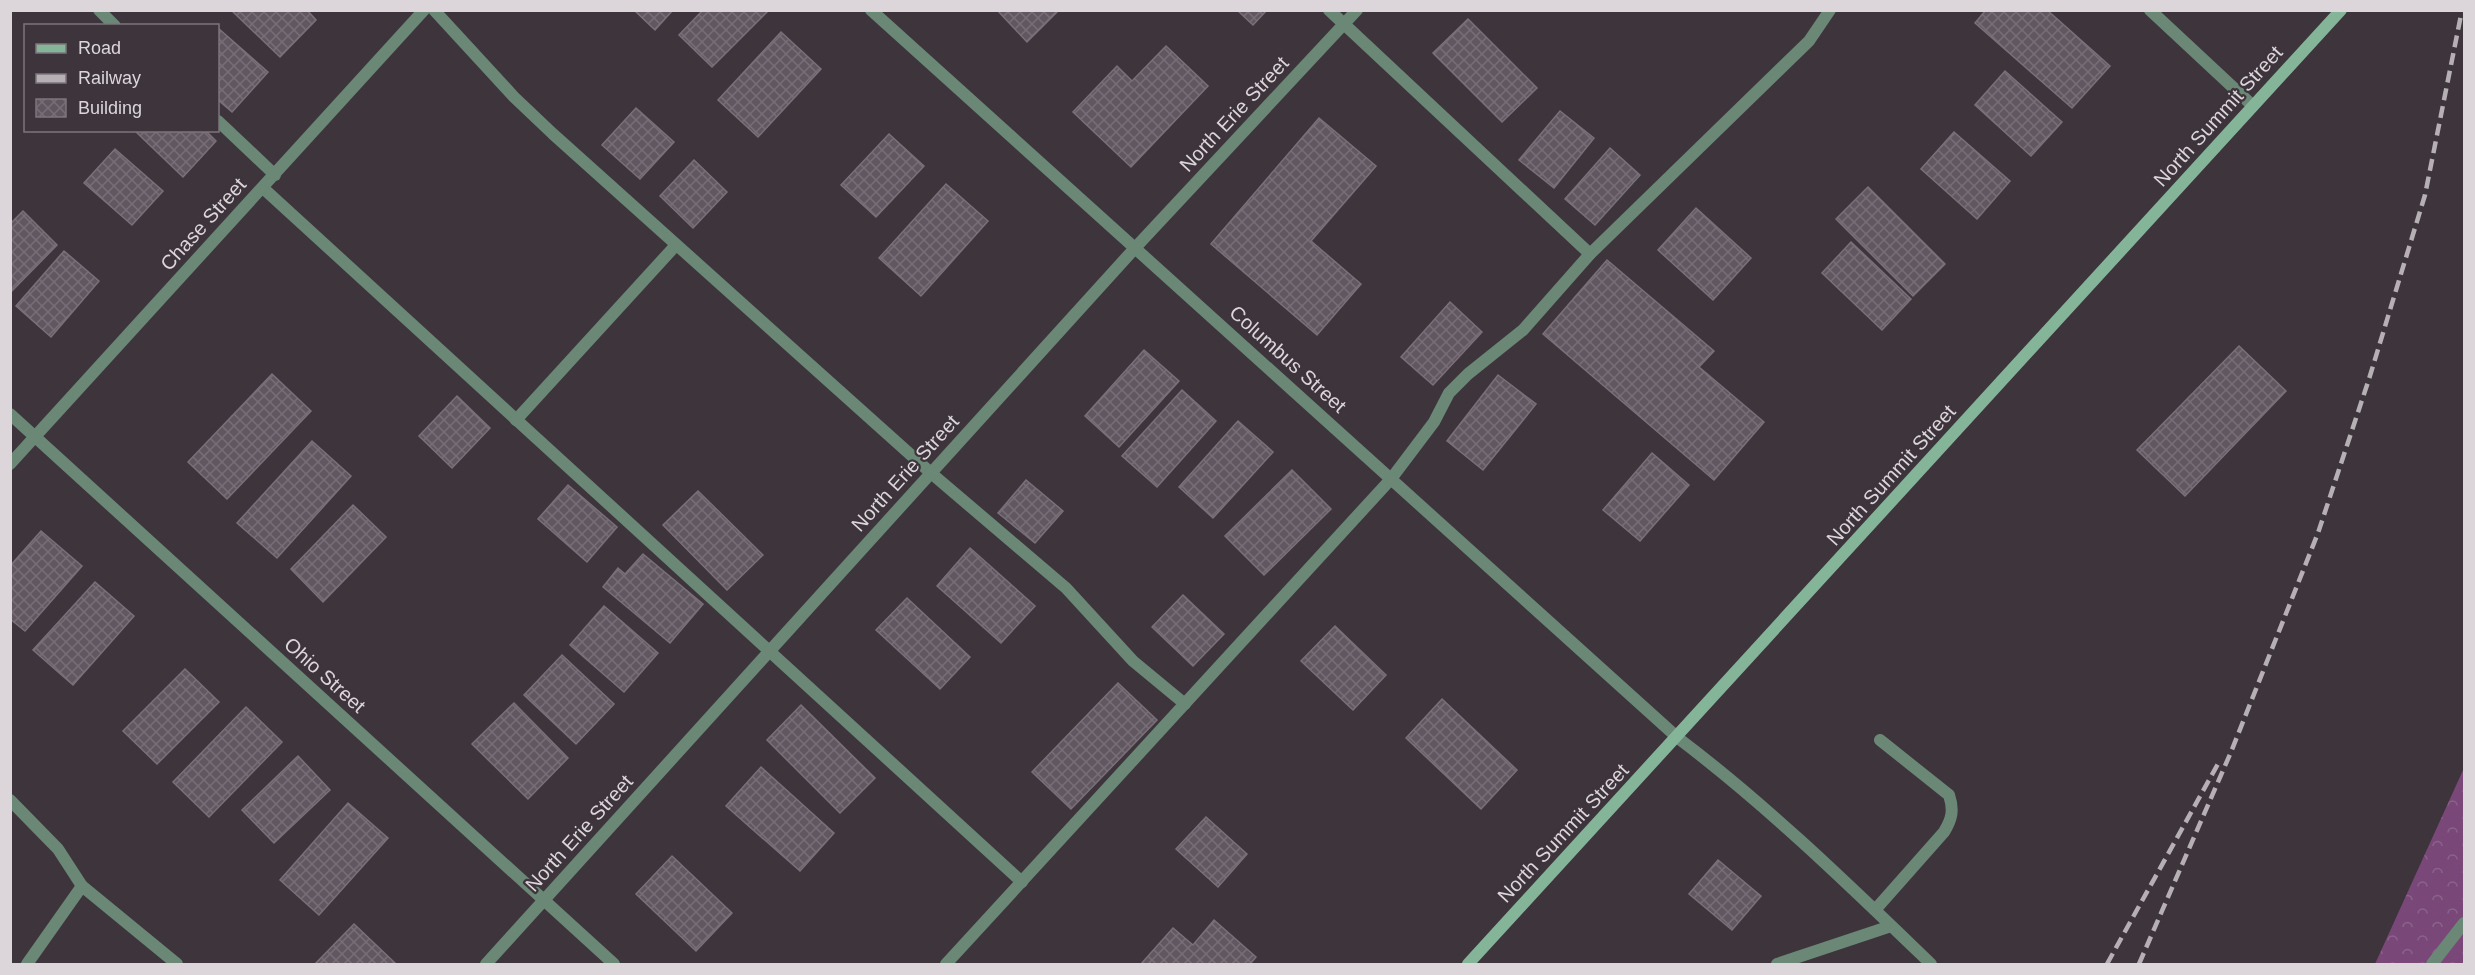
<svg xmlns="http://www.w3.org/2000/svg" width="2475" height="975" viewBox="0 0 2475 975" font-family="Arial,sans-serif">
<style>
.forest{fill:url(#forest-crowns)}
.building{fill:url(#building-cross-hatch);stroke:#7b707a;stroke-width:1.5}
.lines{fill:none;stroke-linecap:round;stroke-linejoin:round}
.lane{stroke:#6a8875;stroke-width:12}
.street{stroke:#6a8875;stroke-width:12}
.secondary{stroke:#85b598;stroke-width:12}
.rail{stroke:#b6b0b5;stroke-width:4.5;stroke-dasharray:12 6;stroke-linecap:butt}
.labels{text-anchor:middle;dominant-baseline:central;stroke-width:4.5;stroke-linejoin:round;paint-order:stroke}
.street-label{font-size:20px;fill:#dcd6db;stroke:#3d343c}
</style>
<defs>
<pattern id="forest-crowns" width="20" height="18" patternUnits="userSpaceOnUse" patternTransform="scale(1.5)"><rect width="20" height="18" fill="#794879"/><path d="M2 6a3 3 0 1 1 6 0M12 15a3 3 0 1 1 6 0" fill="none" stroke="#8b628b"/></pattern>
<pattern id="building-cross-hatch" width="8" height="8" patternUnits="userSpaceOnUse" patternTransform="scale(1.5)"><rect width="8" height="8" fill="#615761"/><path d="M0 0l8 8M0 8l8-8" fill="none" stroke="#776e77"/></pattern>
</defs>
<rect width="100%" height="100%" fill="#3d343c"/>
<!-- forest -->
<polygon class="forest" points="2464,768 2464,964 2375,964"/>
<!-- building -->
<g class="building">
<polygon points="231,10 307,10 316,20 280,57"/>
<polygon points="634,10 673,10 655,30"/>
<polygon points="703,10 769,10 712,67 679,35"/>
<polygon points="997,10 1059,10 1027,42"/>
<polygon points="1237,10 1267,10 1253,25"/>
<polygon points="1986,10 2047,10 2110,66 2072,108 1975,23"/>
<polygon points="1468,19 1537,88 1502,122 1433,53"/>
<polygon points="218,28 268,72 232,112 218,100"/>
<polygon points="781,32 821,69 758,137 718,100"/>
<polygon points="1166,46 1208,86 1131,167 1073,112 1117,66 1132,81"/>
<polygon points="2005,71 2062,122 2031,156 1975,105"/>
<polygon points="636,108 674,142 640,179 602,145"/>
<polygon points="1560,111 1594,138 1554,188 1519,160"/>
<polygon points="1319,118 1376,166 1311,241 1361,284 1317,335 1211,244"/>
<polygon points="134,130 205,130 216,141 183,177"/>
<polygon points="1954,132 2010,181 1977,219 1921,169"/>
<polygon points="889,134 924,166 876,217 841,185"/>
<polygon points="1610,148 1640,175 1595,225 1565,199"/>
<polygon points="115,149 163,191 132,225 84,183"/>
<polygon points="694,160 727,192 693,228 660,196"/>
<polygon points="946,184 988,221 921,296 879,258"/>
<polygon points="1868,187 1945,264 1913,296 1836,219"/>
<polygon points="1696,208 1751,258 1713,300 1658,250"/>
<polygon points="23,211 57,245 10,293 10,224"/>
<polygon points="1851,242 1911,299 1882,330 1822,273"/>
<polygon points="64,251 99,281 51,337 16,306"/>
<polygon points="1607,260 1714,351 1699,367 1764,422 1714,480 1543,334"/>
<polygon points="1450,302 1482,332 1433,385 1401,357"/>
<polygon points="2239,346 2286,391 2185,496 2137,450"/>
<polygon points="1144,350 1179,381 1119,447 1085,416"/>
<polygon points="272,374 311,411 227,499 188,462"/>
<polygon points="1498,375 1536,404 1483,470 1447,441"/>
<polygon points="1182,390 1216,421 1157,487 1122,456"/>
<polygon points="457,396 490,428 452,468 419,436"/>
<polygon points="1238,421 1273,452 1213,518 1179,487"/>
<polygon points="312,441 351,476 277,558 237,523"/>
<polygon points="1652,453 1689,485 1640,541 1603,510"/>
<polygon points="1292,470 1331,509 1264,575 1225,536"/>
<polygon points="1026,480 1063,511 1035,543 998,513"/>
<polygon points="568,485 617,527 587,562 538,519"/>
<polygon points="698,491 763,555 727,590 663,525"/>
<polygon points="353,505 386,537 323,602 291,569"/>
<polygon points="41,531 82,566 25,631 10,619 10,566"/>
<polygon points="970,548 1035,606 1001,643 937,586"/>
<polygon points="643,554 703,604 670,643 603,587 618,568 625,574"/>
<polygon points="95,582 134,616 73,685 33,650"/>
<polygon points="1183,595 1224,634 1193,666 1152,627"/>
<polygon points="907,598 970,657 940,689 876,630"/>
<polygon points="604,606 658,653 624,692 570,645"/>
<polygon points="1335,626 1386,675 1353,710 1301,661"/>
<polygon points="562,655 614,704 576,744 524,695"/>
<polygon points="185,669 219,702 157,764 123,731"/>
<polygon points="1118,683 1157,720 1071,809 1032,772"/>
<polygon points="1442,699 1517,770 1481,809 1406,738"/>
<polygon points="514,703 568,758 528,799 472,744"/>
<polygon points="801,705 875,778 840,813 767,740"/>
<polygon points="246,707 282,742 209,817 173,782"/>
<polygon points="298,756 330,790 274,843 242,810"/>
<polygon points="761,767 834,833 800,871 726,806"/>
<polygon points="348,803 388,838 319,915 280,880"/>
<polygon points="1206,817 1247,854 1218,887 1176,849"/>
<polygon points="672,856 732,913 696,951 636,894"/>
<polygon points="1718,860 1761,896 1732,930 1689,894"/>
<polygon points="1214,920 1256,957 1250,964 1141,964 1173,928 1193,945"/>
<polygon points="354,924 396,964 315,964"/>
</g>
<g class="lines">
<!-- lane -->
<g class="lane">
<polyline points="99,10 115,26"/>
<polyline points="434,10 514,97 553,134 931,473 1066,588 1133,661 1185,704"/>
<polyline points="1329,10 1590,254"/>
<polyline points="218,121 275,175"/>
<polyline points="263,188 1022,882"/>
<polyline points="516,420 676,245"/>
<path d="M 1678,738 C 1768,806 1850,886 1931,964"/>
<polyline points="10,800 58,849 82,886 177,964"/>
<path d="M 1875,910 L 1944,832 C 1952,819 1954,810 1949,795 L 1880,740"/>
<polyline points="27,964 82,886"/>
<polyline points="946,964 1391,479 1434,422 1449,393 1468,374 1523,330 1590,254 1809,41 1830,10"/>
<polyline points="1777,964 1891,926"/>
<polyline points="2432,964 2464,923"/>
</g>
<!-- street -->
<g class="street">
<polyline points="871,10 1678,738"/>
<polyline points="2150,10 2253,106"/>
<polyline points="10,414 614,964"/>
<polyline points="10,464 424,10"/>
<polyline points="486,964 1135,248 1357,10"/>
</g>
<!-- secondary -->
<polyline class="secondary" points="1468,964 2341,10"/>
<!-- rail -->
<g class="rail">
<polyline points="2107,964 2219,762"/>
<polyline points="2139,964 2231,752 2318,533 2369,379 2425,195 2462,10"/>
</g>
</g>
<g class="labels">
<!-- street labels -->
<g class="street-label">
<text transform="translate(1234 114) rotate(-47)">North Erie Street</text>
<text transform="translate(2218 116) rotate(-48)">North Summit Street</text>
<text transform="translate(203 224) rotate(-48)">Chase Street</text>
<text transform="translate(1288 359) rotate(42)">Columbus Street</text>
<text transform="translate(905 473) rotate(-48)">North Erie Street</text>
<text transform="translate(1891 475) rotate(-48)">North Summit Street</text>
<text transform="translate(325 675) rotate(42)">Ohio Street</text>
<text transform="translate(579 833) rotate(-48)">North Erie Street</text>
<text transform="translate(1563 833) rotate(-47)">North Summit Street</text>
</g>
</g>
<!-- border -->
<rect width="2475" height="975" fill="none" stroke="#dcd6db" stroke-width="24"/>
<!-- legend -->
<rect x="24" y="24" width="195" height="108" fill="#3d343c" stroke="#7d757c" stroke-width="1.5"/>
<rect x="36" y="44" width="30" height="9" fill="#85b598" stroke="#7d757c" stroke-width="1.5"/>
<text x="78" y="54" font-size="18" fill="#dcd6db">Road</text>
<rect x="36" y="74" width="30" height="9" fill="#b6b0b5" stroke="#7d757c" stroke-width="1.5"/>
<text x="78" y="84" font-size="18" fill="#dcd6db">Railway</text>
<rect x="36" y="99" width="30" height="18" fill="url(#building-cross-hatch)" stroke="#7d757c" stroke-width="1.5"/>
<text x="78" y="114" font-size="18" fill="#dcd6db">Building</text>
</svg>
